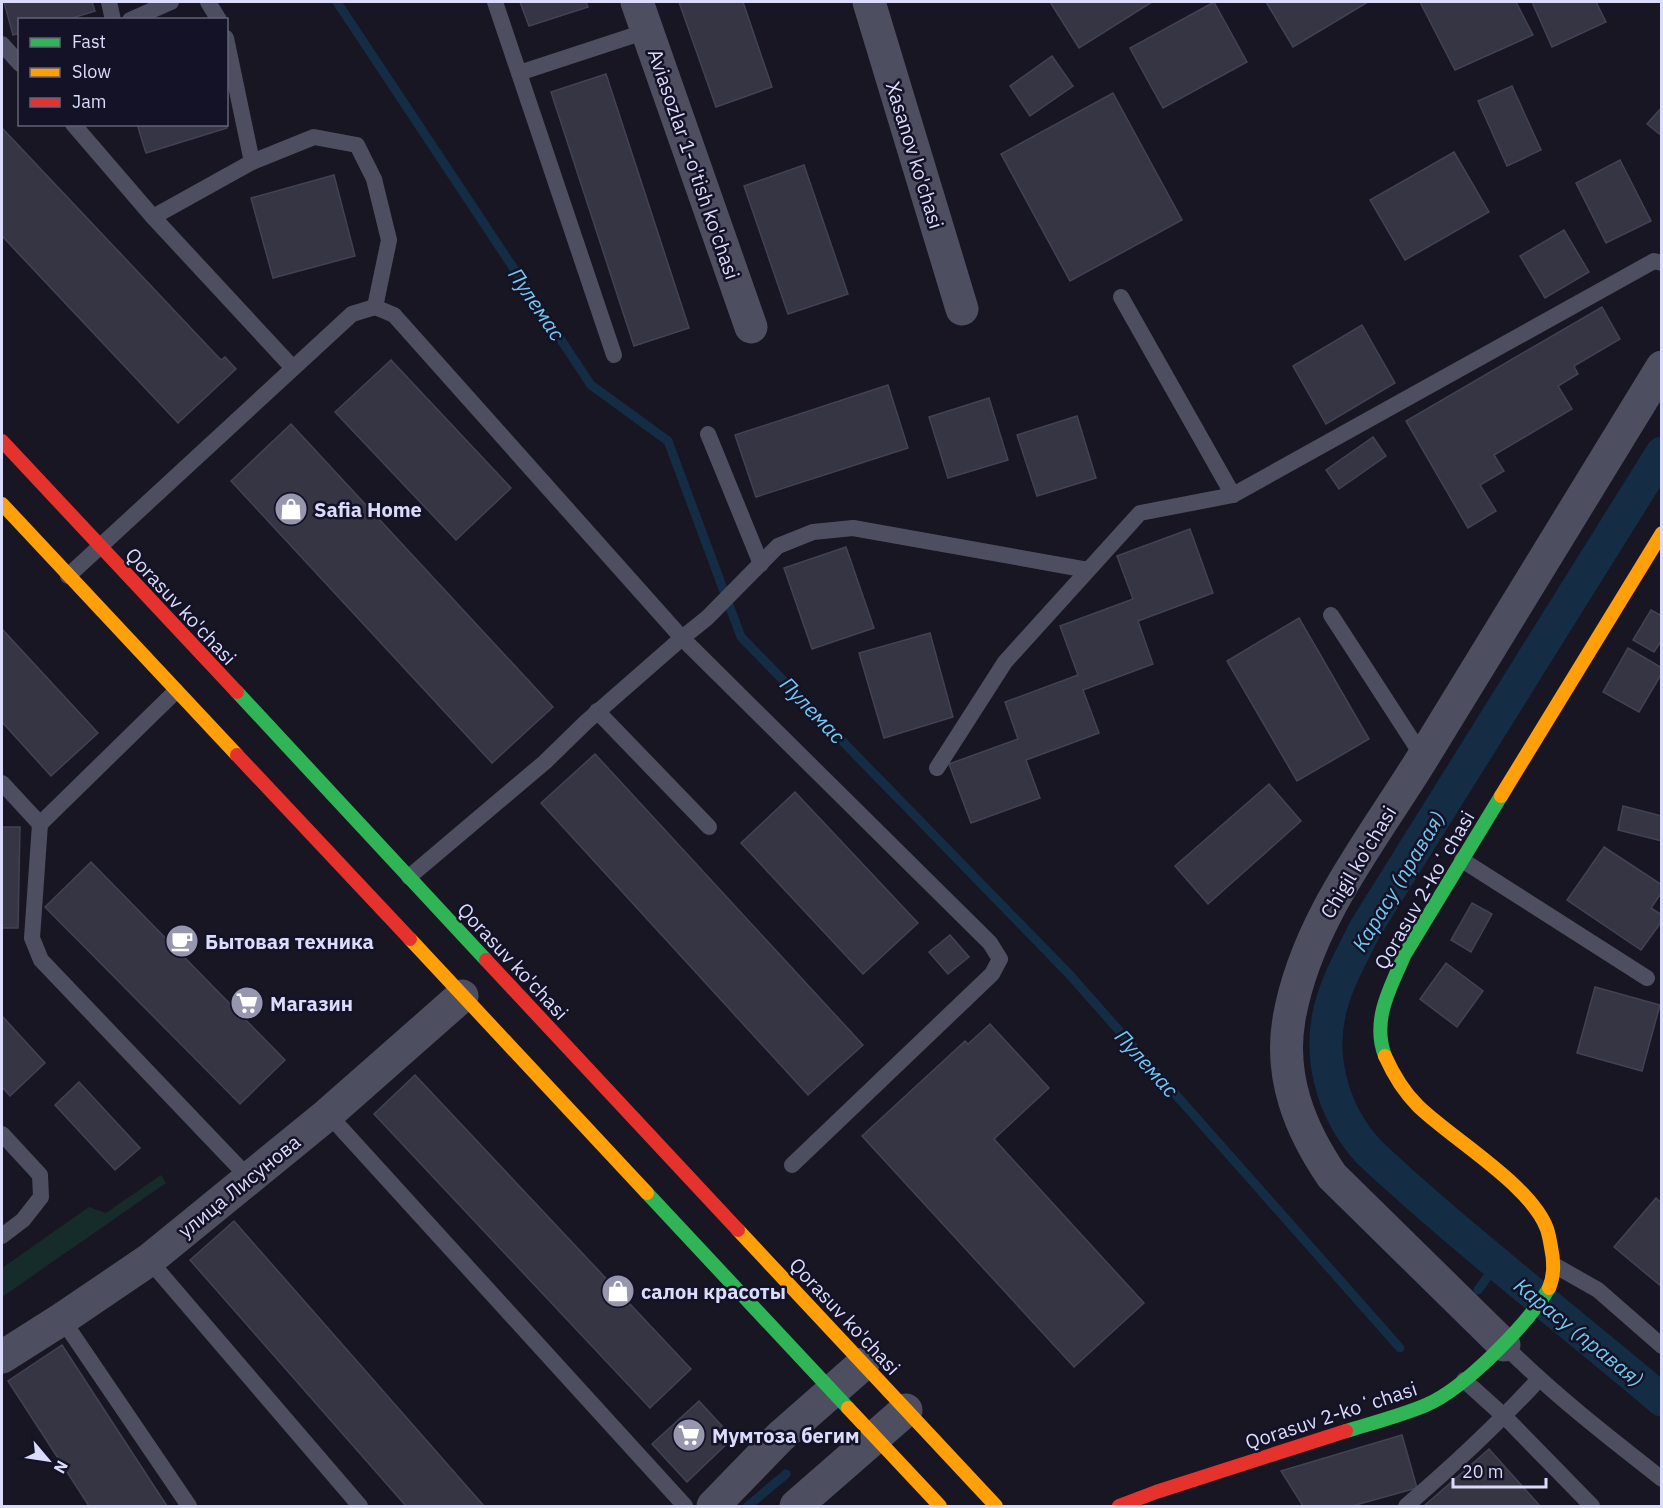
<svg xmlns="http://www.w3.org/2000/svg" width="1663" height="1508" viewBox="0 0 1663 1508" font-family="'IBM Plex Sans',sans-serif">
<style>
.green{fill:#162c2a}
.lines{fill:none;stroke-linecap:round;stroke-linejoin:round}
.stream{stroke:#142d45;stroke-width:9}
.canal{stroke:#142d45;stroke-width:33}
.building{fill:#353543;stroke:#434254;stroke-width:1.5}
.lane{stroke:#4d4f61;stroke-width:16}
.street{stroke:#4d4f61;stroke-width:33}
.fast{stroke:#30b455;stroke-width:14}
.slow{stroke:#ff9f0a;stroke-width:14}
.jam{stroke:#e5322d;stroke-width:14}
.labels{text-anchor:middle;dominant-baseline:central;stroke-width:5;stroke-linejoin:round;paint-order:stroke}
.street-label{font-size:20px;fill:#dbdcfb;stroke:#131226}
.poi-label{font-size:20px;font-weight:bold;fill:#dbdcfb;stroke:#131226;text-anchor:start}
.water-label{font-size:21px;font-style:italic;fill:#73c9f1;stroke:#131226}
</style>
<rect width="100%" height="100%" fill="#171622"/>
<!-- green -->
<polygon class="green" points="161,1175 166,1183 2,1297 2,1268 89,1207 106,1213"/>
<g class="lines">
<!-- stream -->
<g class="stream">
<polyline points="337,2 591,385 668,441 741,637 1069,974 1400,1348"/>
<polyline points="1478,1290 1497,1264"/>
<polyline points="748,1506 786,1474"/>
</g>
<!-- canal -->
<path class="canal" d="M 1662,453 L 1365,929 C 1353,954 1338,979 1331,1006 C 1317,1057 1333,1113 1369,1152 C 1462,1239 1564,1317 1662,1400"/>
</g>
<!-- building -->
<g class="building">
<polygon points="4,2 92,2 95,11 66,20 20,20 20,33 13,35"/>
<polygon points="520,2 586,2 588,7 529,26"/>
<polygon points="679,2 743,2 772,87 716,107"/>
<polygon points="1050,2 1152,2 1079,48"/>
<polygon points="1214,2 1247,62 1163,108 1130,48"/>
<polygon points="1266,2 1368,2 1293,47"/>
<polygon points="1420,2 1516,2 1533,35 1455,70"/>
<polygon points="1532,2 1596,2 1606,22 1552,47"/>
<polygon points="1052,56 1073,86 1030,116 1010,86"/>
<polygon points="606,74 689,328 634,346 551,92"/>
<polygon points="1512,86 1541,150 1507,166 1478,101"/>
<polygon points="1113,93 1182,220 1070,281 1001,154"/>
<polygon points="1662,107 1662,136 1647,124"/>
<polygon points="137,124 226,124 227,128 146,153"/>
<polygon points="2,128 221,360 225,357 236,369 178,423 2,236"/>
<polygon points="1454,152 1489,212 1405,260 1370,200"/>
<polygon points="1620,160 1651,221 1606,243 1576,183"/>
<polygon points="804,165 848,294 788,314 744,186"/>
<polygon points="334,175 355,256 273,278 251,198"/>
<polygon points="1564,230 1589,272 1545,298 1520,256"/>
<polygon points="1602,307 1620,339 1574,366 1578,374 1558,386 1572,409 1494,455 1504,471 1480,485 1496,511 1468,528 1406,421"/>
<polygon points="1362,325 1395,383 1326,424 1293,366"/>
<polygon points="391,360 511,488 456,540 335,412"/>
<polygon points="888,385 908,448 756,497 735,435"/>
<polygon points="989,398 1008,460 948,478 929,417"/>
<polygon points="1077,416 1096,478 1037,496 1017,435"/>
<polygon points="291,424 553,707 492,763 231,481"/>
<polygon points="1373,437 1386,456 1339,489 1326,470"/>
<polygon points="1190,529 1213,593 1138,621 1153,664 1083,690 1099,733 1026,760 1040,798 971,823 949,764 1018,739 1005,702 1078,675 1060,626 1133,599 1117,556"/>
<polygon points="846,547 874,628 812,649 784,568"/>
<polygon points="1651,610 1662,616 1662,640 1654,652 1633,640"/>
<polygon points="1299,618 1369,739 1297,781 1227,661"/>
<polygon points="2,629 98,733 51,776 2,722"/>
<polygon points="930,633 953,717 884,738 859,653"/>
<polygon points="1628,648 1662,668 1662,673 1639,712 1603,692"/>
<polygon points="595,754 863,1045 808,1095 541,803"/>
<polygon points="1269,784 1301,821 1208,904 1175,866"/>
<polygon points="795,792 918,923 863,974 741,843"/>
<polygon points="1623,806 1662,816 1662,841 1618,830"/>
<polygon points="2,827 20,827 18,928 2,928"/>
<polygon points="1604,847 1662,885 1662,892 1651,908 1662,915 1662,921 1641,950 1567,900"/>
<polygon points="91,862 285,1060 240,1104 45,907"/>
<polygon points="1472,903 1492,914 1471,952 1451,940"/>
<polygon points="950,935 969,957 948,974 929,952"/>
<polygon points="1446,963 1483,991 1457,1027 1420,999"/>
<polygon points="1595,987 1660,1005 1642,1071 1577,1053"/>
<polygon points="2,1016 45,1063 10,1096 2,1087"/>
<polygon points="990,1024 1049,1088 994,1139 1144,1303 1074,1367 862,1136 965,1041 968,1044"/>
<polygon points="415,1075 691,1369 650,1408 374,1114"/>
<polygon points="79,1082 140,1148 115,1170 55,1105"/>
<polygon points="1656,1198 1662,1203 1662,1287 1614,1247"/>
<polygon points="234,1221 484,1506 406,1506 190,1260"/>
<polygon points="62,1345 167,1506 89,1506 8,1381"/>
<polygon points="699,1401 733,1438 687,1482 652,1444"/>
<polygon points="1402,1435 1417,1488 1352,1506 1303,1506 1281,1471"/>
<polygon points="1489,1449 1540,1506 1424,1506"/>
</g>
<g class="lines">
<!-- lane -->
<g class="lane">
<polyline points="109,2 113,20"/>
<polyline points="208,2 219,20"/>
<polyline points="495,2 614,355"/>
<polyline points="130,20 171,2"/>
<polyline points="226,38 252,162"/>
<polyline points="2,44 20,64"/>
<polyline points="519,73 647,31"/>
<polyline points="73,124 153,217 293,368"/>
<polyline points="153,217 252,162 314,137 357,145 374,179 389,240 375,307"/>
<polyline points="1121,297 1233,495"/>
<polyline points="708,434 761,564"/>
<polyline points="68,576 352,314 375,307 394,315 682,638 707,618 778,546 813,532 853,528 1088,570"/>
<polyline points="1331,615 1423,757"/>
<polyline points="597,711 709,827"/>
<polyline points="937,768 1005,662 1140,513 1233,495 1654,261 1662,263"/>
<polyline points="2,783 40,824 176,691"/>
<polyline points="40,824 32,938 41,960 248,1177"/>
<polyline points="1462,860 1647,978"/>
<polyline points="409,877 545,762 586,722 682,638 990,943 1000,959 992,974 792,1165"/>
<polyline points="328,1114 685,1506"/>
<polyline points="2,1134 40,1175 41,1197 23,1220 2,1236"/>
<polyline points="149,1260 360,1506"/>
<polyline points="1554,1265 1598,1290 1662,1346"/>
<polyline points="62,1319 189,1506"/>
<path d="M 1504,1345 C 1553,1394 1607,1436 1662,1479"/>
<polyline points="1464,1380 1505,1417 1592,1506"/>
<path d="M 1406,1506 C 1453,1466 1497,1425 1539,1379"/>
</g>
<!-- street -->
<g class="street">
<polyline points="637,2 751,327"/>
<polyline points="869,2 962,309"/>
<path d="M 1504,1345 L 1332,1176 C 1300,1129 1279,1077 1289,1019 C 1306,920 1374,838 1425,754 C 1504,625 1583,496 1662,367"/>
<polyline points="2,1357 62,1319 149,1260 328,1114 462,996"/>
<polyline points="713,1506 780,1437 863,1364"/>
<polyline points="796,1506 906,1410"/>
</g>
<!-- fast -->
<g class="fast">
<polyline points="237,692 486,960"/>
<path d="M 1385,1056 C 1371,1020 1391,986 1405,954 L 1501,796"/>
<polyline points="647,1193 848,1408"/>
<path d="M 1346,1431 C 1372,1423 1400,1416 1426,1405 C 1464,1389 1528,1324 1549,1288"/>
</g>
<!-- slow -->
<g class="slow">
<polyline points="2,504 237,755"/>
<polyline points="1501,796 1662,533"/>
<polyline points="410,939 647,1193"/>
<path d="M 1385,1056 C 1393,1074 1403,1091 1418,1106 C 1452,1139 1531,1185 1547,1229 C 1549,1235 1550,1241 1551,1247 C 1554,1261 1555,1274 1549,1288"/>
<polyline points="738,1230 996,1506"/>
<polyline points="848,1408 940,1506"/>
</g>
<!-- jam -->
<g class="jam">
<polyline points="2,441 237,692"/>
<polyline points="237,755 410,939"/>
<polyline points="486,960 738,1230"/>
<polyline points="1119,1506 1156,1492 1346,1431"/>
</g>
</g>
<!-- icons -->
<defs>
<g id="shop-disc" transform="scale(1.725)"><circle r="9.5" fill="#9697af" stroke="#131226"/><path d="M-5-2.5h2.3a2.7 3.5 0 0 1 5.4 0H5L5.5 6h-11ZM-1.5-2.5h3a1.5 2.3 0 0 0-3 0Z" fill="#fff"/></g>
<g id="cafe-disc" transform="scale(1.725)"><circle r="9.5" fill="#9697af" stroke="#131226"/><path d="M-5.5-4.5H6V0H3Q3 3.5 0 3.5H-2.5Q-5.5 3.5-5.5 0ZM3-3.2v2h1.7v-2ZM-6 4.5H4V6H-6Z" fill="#fff"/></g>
<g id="supermarket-disc" transform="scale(1.725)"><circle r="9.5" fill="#9697af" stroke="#131226"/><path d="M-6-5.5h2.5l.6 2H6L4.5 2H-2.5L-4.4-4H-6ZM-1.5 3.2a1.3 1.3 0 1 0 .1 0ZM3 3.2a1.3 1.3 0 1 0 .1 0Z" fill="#fff"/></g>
</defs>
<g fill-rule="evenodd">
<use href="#shop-disc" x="291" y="509"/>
<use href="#cafe-disc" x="182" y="941"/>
<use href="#supermarket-disc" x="247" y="1003"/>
<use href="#shop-disc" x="618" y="1291"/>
<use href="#supermarket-disc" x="689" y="1435"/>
</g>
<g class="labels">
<!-- street labels -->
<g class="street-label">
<text transform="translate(915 155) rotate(73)">Xasanov ko'chasi</text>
<text transform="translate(694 164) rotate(71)">Aviasozlar 1-o'tish ko'chasi</text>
<text transform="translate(181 606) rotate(47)">Qorasuv ko'chasi</text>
<text transform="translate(1358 862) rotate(-59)">Chigil ko'chasi</text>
<text transform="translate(1424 890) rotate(-60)">Qorasuv 2-koʻchasi</text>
<text transform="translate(513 961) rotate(47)">Qorasuv ko'chasi</text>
<text transform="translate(239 1186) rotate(-39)">улица Лисунова</text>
<text transform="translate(845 1316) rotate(47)">Qorasuv ko'chasi</text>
<text transform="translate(1331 1415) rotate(-18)">Qorasuv 2-koʻchasi</text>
</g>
<!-- poi labels -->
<g class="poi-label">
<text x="314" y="509">Safia Home</text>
<text x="205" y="941">Бытовая техника</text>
<text x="270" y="1003">Магазин</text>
<text x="641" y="1291">салон красоты</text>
<text x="712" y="1435">Мумтоза бегим</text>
</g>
<!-- water labels -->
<g class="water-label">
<text transform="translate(537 304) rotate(56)">Пулемас</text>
<text transform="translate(813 710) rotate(46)">Пулемас</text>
<text transform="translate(1398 881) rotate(-59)">Карасу (правая)</text>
<text transform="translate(1147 1063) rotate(48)">Пулемас</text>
<text transform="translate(1579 1332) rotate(39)">Карасу (правая)</text>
</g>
</g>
<!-- border -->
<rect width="1663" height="1508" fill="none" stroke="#dbdcfb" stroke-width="6"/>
<!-- legend -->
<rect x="18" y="18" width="210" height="108" fill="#131226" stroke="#63637b" stroke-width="1.5"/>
<rect x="30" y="38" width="30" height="9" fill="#30b455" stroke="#63637b" stroke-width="1.5"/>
<text x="72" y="48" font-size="18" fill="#dbdcfb">Fast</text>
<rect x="30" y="68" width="30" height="9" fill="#ff9f0a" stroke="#63637b" stroke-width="1.5"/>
<text x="72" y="78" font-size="18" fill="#dbdcfb">Slow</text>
<rect x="30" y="98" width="30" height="9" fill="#e5322d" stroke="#63637b" stroke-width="1.5"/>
<text x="72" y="108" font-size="18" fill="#dbdcfb">Jam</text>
<!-- north arrow -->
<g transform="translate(48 1460) rotate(119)" stroke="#131226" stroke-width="4.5" paint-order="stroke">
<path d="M0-4.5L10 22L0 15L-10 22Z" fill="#dbdcfb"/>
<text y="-9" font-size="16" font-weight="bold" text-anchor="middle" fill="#dbdcfb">N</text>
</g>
<!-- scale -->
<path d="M1453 1478v9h93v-9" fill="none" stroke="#dbdcfb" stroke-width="3"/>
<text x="1462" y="1478" font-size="18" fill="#dbdcfb" stroke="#131226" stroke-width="4.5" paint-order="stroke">20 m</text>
</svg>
